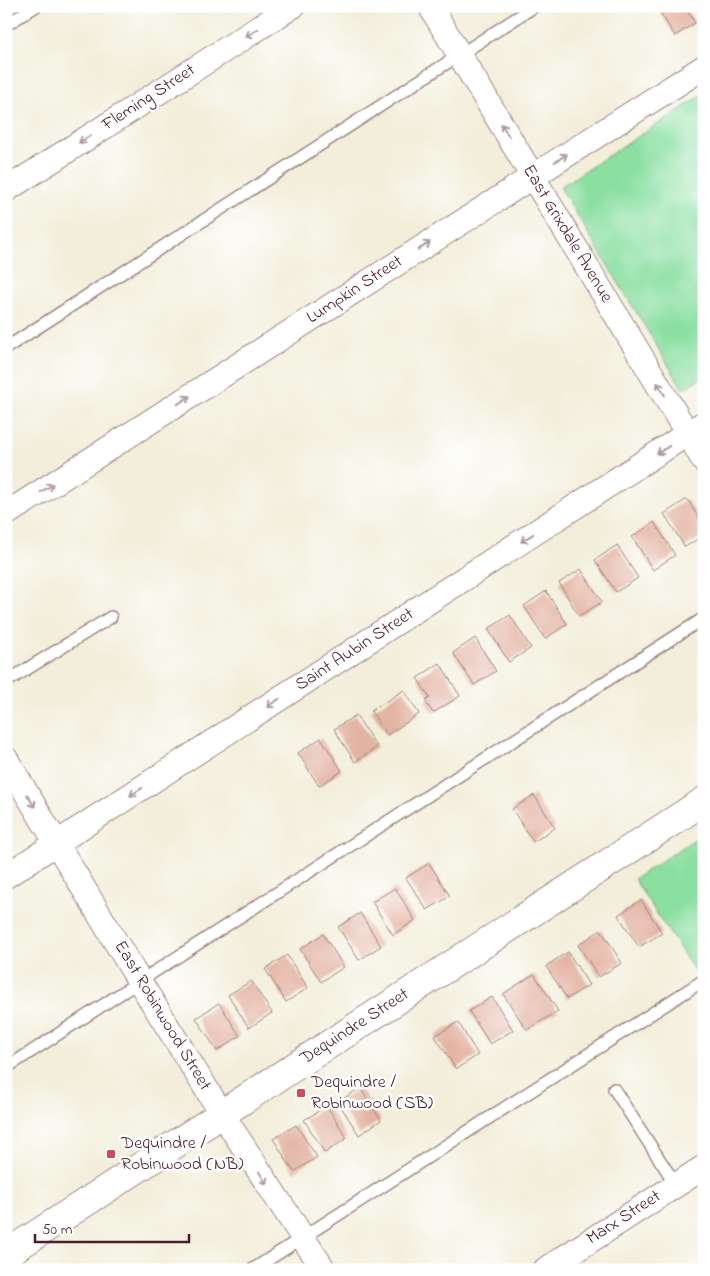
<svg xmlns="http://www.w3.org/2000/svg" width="710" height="1276" viewBox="0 0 710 1276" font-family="'Indie Flower',sans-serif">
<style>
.green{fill:#8adfa1;stroke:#6a7f66}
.building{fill:#e3b3a3}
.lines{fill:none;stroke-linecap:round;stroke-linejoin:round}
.service-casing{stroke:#9e8682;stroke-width:14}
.minor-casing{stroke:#9e8682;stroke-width:26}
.tertiary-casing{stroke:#9e8682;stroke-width:30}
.service{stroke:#fff;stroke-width:11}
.minor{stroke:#fff;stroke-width:24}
.tertiary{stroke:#fff;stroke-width:28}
.oneway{stroke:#ae9aa0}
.poi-dot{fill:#d1495b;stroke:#fff;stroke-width:2}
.labels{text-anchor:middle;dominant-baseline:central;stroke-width:5;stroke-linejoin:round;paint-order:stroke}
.street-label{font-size:18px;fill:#4a1f2b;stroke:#fff}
.poi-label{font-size:18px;fill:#4a1f2b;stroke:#fff;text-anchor:start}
</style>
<rect width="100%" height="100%" fill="#fff"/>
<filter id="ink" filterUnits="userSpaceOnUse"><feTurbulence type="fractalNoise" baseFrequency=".02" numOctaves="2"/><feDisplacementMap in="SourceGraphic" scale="10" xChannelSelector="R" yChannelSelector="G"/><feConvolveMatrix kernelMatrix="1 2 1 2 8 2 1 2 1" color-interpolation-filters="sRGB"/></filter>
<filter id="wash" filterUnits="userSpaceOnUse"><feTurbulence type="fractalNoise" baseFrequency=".0096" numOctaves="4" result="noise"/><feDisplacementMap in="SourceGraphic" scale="20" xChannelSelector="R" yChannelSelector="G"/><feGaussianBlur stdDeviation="1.12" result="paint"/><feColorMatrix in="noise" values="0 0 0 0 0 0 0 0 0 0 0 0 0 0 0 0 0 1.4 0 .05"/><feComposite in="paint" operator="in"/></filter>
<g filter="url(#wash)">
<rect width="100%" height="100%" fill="#f2eeda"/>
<!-- green -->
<g class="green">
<polygon points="704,94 704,376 683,389 560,187"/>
<polygon points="704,833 704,976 700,979 634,879"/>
</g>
<g id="blocks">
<!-- building -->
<g class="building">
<polygon points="656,6 684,6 695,23 675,36"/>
<polygon points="687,499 704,526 704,535 685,547 664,514"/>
<polygon points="654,522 675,555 653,570 632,537"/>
<polygon points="617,545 638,578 616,592 595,560"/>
<polygon points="581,569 602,602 579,616 559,583"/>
<polygon points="546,591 567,624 545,639 524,606"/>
<polygon points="510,615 531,648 509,662 488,629"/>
<polygon points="475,638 496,671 474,685 453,653"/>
<polygon points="440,663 460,696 433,713 425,701 430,698 417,678"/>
<polygon points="404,690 419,714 387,735 371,711"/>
<polygon points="356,715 377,747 355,762 334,729"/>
<polygon points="321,738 342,771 319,786 298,753"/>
<polygon points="534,795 555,828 533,842 512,809"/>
<polygon points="429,863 450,896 427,910 406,878"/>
<polygon points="395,888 415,920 393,935 372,902"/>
<polygon points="641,900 662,933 639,947 618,915"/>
<polygon points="360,913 381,946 359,960 338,927"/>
<polygon points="601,930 622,963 599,977 578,945"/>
<polygon points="323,934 344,967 321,982 300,949"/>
<polygon points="568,952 589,985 567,999 546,966"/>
<polygon points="287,955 308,988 286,1002 265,969"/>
<polygon points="534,974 558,1011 527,1030 503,994"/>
<polygon points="251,981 272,1013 249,1028 228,995"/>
<polygon points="492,997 513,1030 490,1044 469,1011"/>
<polygon points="219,1003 240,1036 217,1051 196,1018"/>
<polygon points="458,1022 478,1055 456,1069 435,1036"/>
<polygon points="360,1088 381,1120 359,1135 338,1102"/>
<polygon points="327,1106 347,1138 325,1153 304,1120"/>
<polygon points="296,1125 317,1157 294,1172 273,1139"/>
</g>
</g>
</g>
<g filter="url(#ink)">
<use href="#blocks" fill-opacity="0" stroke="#9e8682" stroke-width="1"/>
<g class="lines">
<!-- service casing -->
<g class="service-casing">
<g id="service">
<polyline points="6,25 36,6"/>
<polyline points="6,348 535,6"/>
<polyline points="6,682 111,617"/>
<polyline points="6,1068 140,981 704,618"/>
<polyline points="614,1089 676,1185"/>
<polyline points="252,1270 704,980"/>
</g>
</g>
<!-- minor casing -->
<g class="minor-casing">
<g id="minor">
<polyline points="430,6 704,461"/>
<polyline points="6,190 293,6"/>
<polyline points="6,514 704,67"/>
<polyline points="6,759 141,984 222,1114 324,1270"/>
<polyline points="6,876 704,423"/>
<polyline points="545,1270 704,1167"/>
</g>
</g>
<!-- tertiary casing -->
<g class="tertiary-casing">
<polyline id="tertiary" points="6,1254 704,801"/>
</g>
<!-- service -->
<use href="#service" class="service"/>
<!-- minor -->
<use href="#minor" class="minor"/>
<!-- tertiary -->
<use href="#tertiary" class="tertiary"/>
</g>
<!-- one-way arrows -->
<defs><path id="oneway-shaft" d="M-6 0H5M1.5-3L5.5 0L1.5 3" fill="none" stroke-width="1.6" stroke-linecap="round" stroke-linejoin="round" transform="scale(1.25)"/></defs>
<g class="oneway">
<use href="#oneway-shaft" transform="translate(252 33) rotate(147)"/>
<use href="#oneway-shaft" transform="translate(505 130) rotate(-121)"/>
<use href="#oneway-shaft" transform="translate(85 139) rotate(147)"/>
<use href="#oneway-shaft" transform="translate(561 158) rotate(-33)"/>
<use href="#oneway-shaft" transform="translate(424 246) rotate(-33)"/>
<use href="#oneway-shaft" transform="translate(661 389) rotate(-121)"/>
<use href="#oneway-shaft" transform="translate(184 400) rotate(-33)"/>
<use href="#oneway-shaft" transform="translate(663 450) rotate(147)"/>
<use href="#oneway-shaft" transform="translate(47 488) rotate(-33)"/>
<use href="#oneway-shaft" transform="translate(527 538) rotate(147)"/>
<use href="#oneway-shaft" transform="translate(273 703) rotate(147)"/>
<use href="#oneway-shaft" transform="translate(136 792) rotate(147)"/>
<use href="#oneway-shaft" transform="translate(31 801) rotate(59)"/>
<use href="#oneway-shaft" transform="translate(263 1178) rotate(57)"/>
</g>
</g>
<!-- markers -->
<g class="poi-dot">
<rect x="296" y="1088" width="10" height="10" rx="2.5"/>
<rect x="106" y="1149" width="10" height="10" rx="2.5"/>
</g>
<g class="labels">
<!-- street labels -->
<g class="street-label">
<text transform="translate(149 98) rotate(-33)">Fleming Street</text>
<text transform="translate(567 234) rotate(59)">East Grixdale Avenue</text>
<text transform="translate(355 290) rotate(-33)">Lumpkin Street</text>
<text transform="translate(355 650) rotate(-33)">Saint Aubin Street</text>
<text transform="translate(162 1016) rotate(59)">East Robinwood Street</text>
<text transform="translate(355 1027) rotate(-33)">Dequindre Street</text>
<text transform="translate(624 1218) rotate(-33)">Marx Street</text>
</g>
<!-- poi labels -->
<g class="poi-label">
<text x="311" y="1083">Dequindre /<tspan x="311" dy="21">Robinwood (SB)</tspan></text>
<text x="121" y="1144">Dequindre /<tspan x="121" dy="21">Robinwood (NB)</tspan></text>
</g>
</g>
<!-- margin -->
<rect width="710" height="1276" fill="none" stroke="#fff" stroke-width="25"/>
<!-- scale -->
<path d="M35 1234v8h154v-8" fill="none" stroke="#4a1f2b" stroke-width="2.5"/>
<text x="42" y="1234" font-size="15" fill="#4a1f2b" stroke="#ffffff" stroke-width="4" paint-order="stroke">50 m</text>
</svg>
